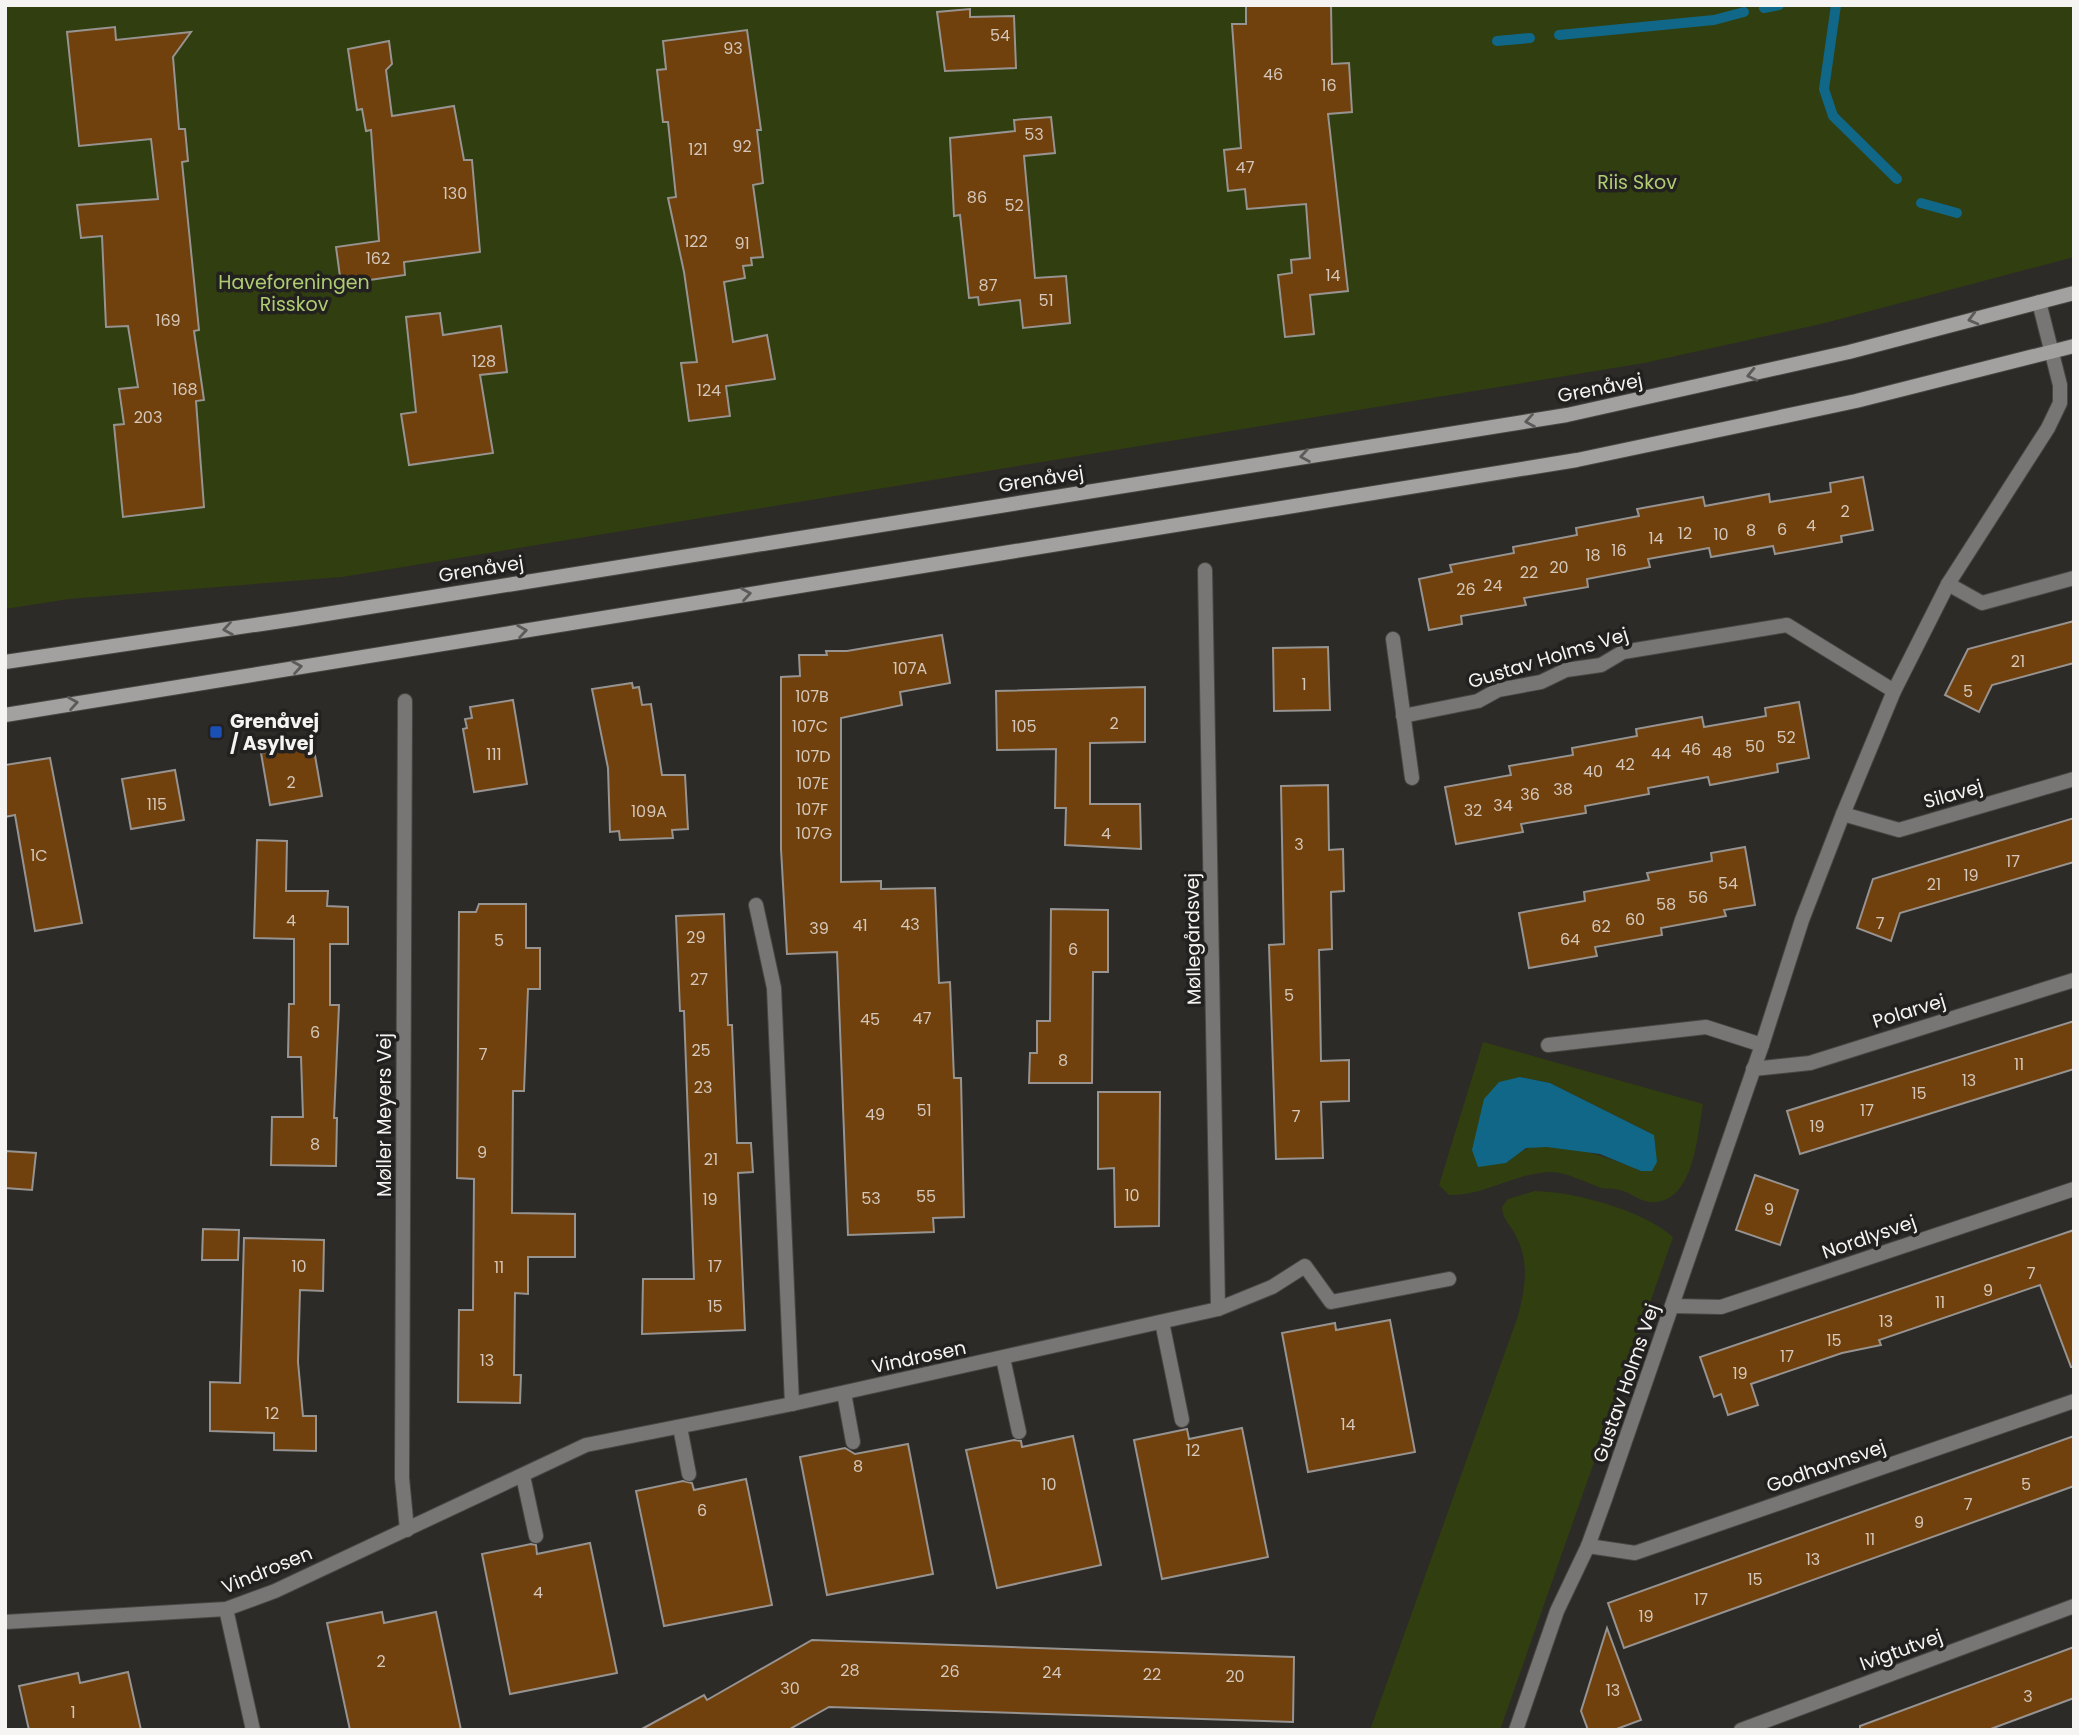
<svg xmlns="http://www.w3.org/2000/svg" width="2079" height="1735" viewBox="0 0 2079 1735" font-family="Poppins,sans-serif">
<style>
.green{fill:#313e0f;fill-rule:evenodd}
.water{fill:#116787}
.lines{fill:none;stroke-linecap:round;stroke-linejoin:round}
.stream{stroke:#116787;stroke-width:10}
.building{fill:#70400d;stroke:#969390;stroke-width:2}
.street-casing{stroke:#494744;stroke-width:16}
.secondary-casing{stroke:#494744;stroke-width:16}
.street{stroke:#787675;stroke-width:14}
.secondary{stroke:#a3a19f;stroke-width:14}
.oneway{stroke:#5d5b59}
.transit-dot{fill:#1a4fb4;stroke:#23211f;stroke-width:2.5}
.labels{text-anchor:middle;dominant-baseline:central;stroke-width:7;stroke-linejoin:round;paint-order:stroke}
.number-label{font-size:16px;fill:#d4c7b9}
.park-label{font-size:19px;fill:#b0cd73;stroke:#23211f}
.street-label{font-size:19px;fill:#f5f4f2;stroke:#23211f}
.poi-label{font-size:19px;font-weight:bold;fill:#f5f4f2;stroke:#23211f;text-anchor:start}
</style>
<rect width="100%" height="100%" fill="#2d2b28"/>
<!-- green -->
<g class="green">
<polygon points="5,5 2074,5 2074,257 1825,323 1644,363 342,577 69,599 5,609"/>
<path d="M 1483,1042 L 1703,1104 C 1697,1135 1695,1199 1655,1202 C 1640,1203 1632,1193 1620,1190 C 1613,1188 1606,1190 1599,1187 C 1585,1182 1567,1173 1553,1172 C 1516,1172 1485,1196 1449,1195 L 1439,1185 ZM 1520,1077 L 1550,1083 L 1654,1135 L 1641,1171 C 1615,1160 1550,1135 1524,1150 C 1518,1153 1512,1159 1506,1163 Z"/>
<path d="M 1535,1191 C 1576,1192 1642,1210 1673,1237 L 1500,1730 L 1370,1730 L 1518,1316 C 1525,1288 1530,1263 1516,1236 C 1511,1225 1502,1219 1502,1207 L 1508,1199 Z"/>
</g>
<!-- water -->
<polygon class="water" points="1520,1077 1550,1083 1654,1135 1657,1162 1652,1171 1641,1171 1600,1154 1547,1147 1526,1148 1506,1163 1478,1167 1472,1150 1484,1099 1499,1082"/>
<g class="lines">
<!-- stream -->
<g class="stream">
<polyline points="1836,5 1824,89 1833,116 1897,179"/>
<polyline points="1764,8 1779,5"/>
<polyline points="1559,35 1714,20 1744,12"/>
<polyline points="1497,41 1530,38"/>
<polyline points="1921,203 1957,213"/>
</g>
</g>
<!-- building -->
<g class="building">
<polygon points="1246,5 1331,5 1332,64 1349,63 1352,112 1328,114 1348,291 1310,295 1314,334 1285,337 1278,275 1292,273 1291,260 1310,258 1306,204 1247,209 1245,189 1228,191 1224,150 1241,148 1232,24 1246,24"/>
<polygon points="970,9 970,17 1014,16 1016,68 945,71 937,12"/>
<polygon points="115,27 116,40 191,32 173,57 179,129 185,129 188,161 182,162 199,330 194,331 204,400 196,401 204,507 123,517 114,425 124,424 119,389 138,387 128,326 106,327 102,236 81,238 77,205 158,199 151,139 79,146 67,32"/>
<polygon points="747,30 761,130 757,130 763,183 753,185 763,257 751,258 752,265 743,266 745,278 724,282 733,342 767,335 775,379 726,386 730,416 689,421 681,363 697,362 684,272 668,198 676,197 668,122 663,122 657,70 666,69 663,41"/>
<polygon points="389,41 392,64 386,70 392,116 454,106 464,160 472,160 480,252 404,262 405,275 341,284 336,247 379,241 371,130 366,131 362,109 357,110 348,49"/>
<polygon points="1051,117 1055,153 1024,156 1035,278 1066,276 1070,323 1023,328 1020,300 979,305 978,297 969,298 960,215 954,216 950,138 1015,131 1014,120"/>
<polygon points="440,313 443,335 501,326 507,372 480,375 493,453 409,465 401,414 416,412 406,317"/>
<polygon points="1863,477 1873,530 1841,536 1842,542 1775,554 1773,546 1711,557 1709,548 1648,559 1650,567 1587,579 1588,587 1524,598 1526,605 1461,616 1462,624 1429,630 1419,579 1452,572 1450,565 1514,553 1513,547 1577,535 1576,528 1639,516 1637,509 1703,497 1705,506 1769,494 1770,502 1831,492 1830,483"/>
<polygon points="2074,621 2074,663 1992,685 1979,712 1945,695 1968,649"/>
<polygon points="942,635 950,683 900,692 902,705 841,718 841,882 881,881 881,889 935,888 939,983 950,982 954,1078 961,1078 964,1217 933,1218 934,1232 848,1235 837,952 787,954 781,849 781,677 800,676 799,655 827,655 826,651 847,651"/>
<polygon points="1328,647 1330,710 1274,711 1273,648"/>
<polygon points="632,683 633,688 639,687 642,705 651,704 662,775 685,775 688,829 672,830 673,838 620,840 619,831 610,832 608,768 592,689"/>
<polygon points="1145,687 1145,742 1090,743 1090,804 1140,804 1141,849 1065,845 1066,808 1055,808 1056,749 997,750 996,691"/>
<polygon points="513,700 527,784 474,792 463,729 467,728 465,719 472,718 470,707"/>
<polygon points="1799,702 1809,758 1777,764 1778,772 1710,785 1708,777 1648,788 1649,794 1585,806 1586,813 1521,824 1523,832 1456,844 1445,787 1511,775 1509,766 1573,755 1572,748 1637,736 1636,729 1702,717 1704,727 1766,716 1765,708"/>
<polygon points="313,744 322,796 270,805 261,753"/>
<polygon points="50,758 82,923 35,931 15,815 5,817 5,765"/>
<polygon points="175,770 184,820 131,829 122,779"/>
<polygon points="1328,785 1329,850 1343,849 1344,891 1331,892 1332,949 1319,950 1321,1061 1349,1060 1349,1101 1321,1102 1323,1158 1276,1159 1269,945 1284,944 1281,786"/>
<polygon points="2074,818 2074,862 1900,913 1891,941 1857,928 1873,879"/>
<polygon points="257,840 287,841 286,891 328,891 327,906 348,907 348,944 330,944 330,1005 339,1005 334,1118 337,1118 336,1166 271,1165 272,1117 303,1117 301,1057 288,1057 289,1004 294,1004 294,939 254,938"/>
<polygon points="1745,847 1755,905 1724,910 1726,916 1661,928 1662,935 1595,947 1597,956 1529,968 1519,913 1585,901 1584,892 1649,880 1647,873 1712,861 1711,853"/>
<polygon points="479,904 526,904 526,948 540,948 540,989 528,989 524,1091 513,1091 512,1213 575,1214 575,1257 528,1257 528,1294 515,1293 514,1375 521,1375 520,1403 458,1402 459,1310 473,1310 474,1179 457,1178 459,912 476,912"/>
<polygon points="1051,909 1108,910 1108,972 1093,972 1092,1083 1029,1083 1030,1053 1037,1053 1037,1021 1050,1021"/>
<polygon points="724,914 728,1025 732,1025 737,1143 751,1143 753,1172 738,1173 745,1330 642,1334 643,1279 694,1279 684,1011 680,1011 676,916"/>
<polygon points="2074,1021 2074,1069 1800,1154 1787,1111"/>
<polygon points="1098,1092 1160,1092 1159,1226 1115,1227 1114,1168 1098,1169"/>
<polygon points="5,1151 36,1153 32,1190 5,1188"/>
<polygon points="1755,1175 1798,1190 1780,1245 1736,1230"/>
<polygon points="203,1229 239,1230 238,1260 202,1260"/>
<polygon points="2074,1230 2074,1367 2071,1367 2040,1285 1879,1340 1881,1345 1842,1353 1751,1384 1758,1405 1728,1415 1721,1394 1714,1397 1700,1357"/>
<polygon points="244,1238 324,1240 323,1291 300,1290 298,1362 303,1416 316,1416 316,1451 274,1450 274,1433 210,1431 210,1382 240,1383"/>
<polygon points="1390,1320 1415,1452 1308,1472 1282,1333 1335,1323 1336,1330"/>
<polygon points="1242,1428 1268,1557 1162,1579 1134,1440 1187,1429 1189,1439"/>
<polygon points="1073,1436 1101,1565 997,1588 966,1450 1014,1440 1021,1441 1022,1447"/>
<polygon points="2074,1436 2074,1486 1624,1648 1608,1603"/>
<polygon points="908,1444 933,1574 827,1595 800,1457 845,1448 855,1454"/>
<polygon points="746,1479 772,1605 664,1626 636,1491 683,1481 692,1483 694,1490"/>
<polygon points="590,1543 617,1673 510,1694 482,1554 531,1544 536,1545 537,1554"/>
<polygon points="382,1612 384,1623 436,1612 461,1730 350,1730 327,1623"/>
<polygon points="1607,1628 1641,1720 1614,1730 1588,1730 1581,1711"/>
<polygon points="812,1640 1294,1657 1293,1722 829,1707 788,1730 640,1730 704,1695 707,1700"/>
<polygon points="2074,1647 2074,1698 1988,1730 1860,1730 1860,1726"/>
<polygon points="128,1672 141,1730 29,1730 19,1686 78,1673 80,1683"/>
</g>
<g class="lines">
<!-- street casing -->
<g class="street-casing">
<g id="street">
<polyline points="1205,570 1218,1309"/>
<polyline points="1948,584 1982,603 2074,578"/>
<polyline points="1393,639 1412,778"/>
<polyline points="405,701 402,1478 407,1530"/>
<polyline points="1403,716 1478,701 1498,690 1541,682 1566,670 1601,665 1623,652 1787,625 1894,691"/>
<polyline points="1843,814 1899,830 2074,779"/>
<polyline points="756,905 774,988 792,1404"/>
<polyline points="1548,1045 1706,1027 1762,1045"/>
<polyline points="1753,1069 1810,1063 2074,980"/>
<polyline points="1673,1306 1721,1307 2074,1189"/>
<polyline points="1162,1322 1182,1420"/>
<polyline points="1003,1358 1019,1432"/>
<polyline points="844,1393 853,1442"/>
<polyline points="680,1427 689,1474"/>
<polyline points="523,1476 536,1536"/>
<polyline points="1588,1546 1635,1553 2074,1401"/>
<polyline points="226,1609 253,1730"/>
<polyline points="5,1622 226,1609 275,1591 586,1445 792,1404 1218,1309 1272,1287 1305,1266 1331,1302 1449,1279"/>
<polyline points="1516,1730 1557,1611 1588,1546 1605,1499 1762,1045 1802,920 1843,814 1894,691 1948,584 2048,428 2060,403 2060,385 2039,302"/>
<polyline points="1741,1730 2074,1606"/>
</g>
</g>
<!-- secondary casing -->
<g class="secondary-casing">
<g id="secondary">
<polyline points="5,662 295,619 1567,415 1849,352 2074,293"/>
<polyline points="5,715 1577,460 1856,401 2074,346"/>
</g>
</g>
<!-- street -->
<use href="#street" class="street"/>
<!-- secondary -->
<use href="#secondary" class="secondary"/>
</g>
<!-- one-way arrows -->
<defs><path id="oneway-chevron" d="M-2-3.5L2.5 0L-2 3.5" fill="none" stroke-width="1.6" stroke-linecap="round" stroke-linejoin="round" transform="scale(1.75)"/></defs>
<g class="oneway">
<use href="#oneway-chevron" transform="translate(1973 319) rotate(165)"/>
<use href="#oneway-chevron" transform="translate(1752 375) rotate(167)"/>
<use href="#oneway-chevron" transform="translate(1530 421) rotate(171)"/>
<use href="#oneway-chevron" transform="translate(1305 456) rotate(171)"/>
<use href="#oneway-chevron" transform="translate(746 594) rotate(-9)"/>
<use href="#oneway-chevron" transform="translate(228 629) rotate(171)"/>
<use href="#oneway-chevron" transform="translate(522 631) rotate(-9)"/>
<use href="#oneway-chevron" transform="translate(297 667) rotate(-9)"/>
<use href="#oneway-chevron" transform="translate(73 703) rotate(-10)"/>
</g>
<!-- markers -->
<rect class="transit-dot" x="209" y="725" width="14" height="14" rx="3.5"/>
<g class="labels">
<!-- number labels -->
<g class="number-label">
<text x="1000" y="35">54</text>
<text x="733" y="48">93</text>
<text x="1273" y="74">46</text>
<text x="1329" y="85">16</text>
<text x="1034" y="134">53</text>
<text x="742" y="146">92</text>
<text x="698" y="149">121</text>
<text x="1245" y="167">47</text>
<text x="455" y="193">130</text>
<text x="977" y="197">86</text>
<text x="1014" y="205">52</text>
<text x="696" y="241">122</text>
<text x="742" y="243">91</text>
<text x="378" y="258">162</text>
<text x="1333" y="275">14</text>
<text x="988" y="285">87</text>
<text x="1046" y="300">51</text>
<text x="168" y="320">169</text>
<text x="484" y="361">128</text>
<text x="185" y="389">168</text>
<text x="709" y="390">124</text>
<text x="148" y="417">203</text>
<text x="1845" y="511">2</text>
<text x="1811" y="525">4</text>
<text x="1782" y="529">6</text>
<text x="1751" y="530">8</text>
<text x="1685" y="533">12</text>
<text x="1721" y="534">10</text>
<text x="1656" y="538">14</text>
<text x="1619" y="550">16</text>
<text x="1593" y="555">18</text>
<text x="1559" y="567">20</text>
<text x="1529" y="572">22</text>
<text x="1493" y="585">24</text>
<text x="1466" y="589">26</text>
<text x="2018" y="661">21</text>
<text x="910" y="668">107A</text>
<text x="1304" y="684">1</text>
<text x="1968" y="691">5</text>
<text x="812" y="696">107B</text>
<text x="1114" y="723">2</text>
<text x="810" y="726">107C</text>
<text x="1024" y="726">105</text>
<text x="1786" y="737">52</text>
<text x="1755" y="746">50</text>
<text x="1691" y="749">46</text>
<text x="1722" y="752">48</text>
<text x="1661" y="753">44</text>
<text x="494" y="754">111</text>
<text x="813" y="756">107D</text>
<text x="1625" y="764">42</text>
<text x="1593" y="771">40</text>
<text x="291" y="782">2</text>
<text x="813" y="783">107E</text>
<text x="1563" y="789">38</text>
<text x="1530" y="794">36</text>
<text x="157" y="804">115</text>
<text x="1503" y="805">34</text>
<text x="812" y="809">107F</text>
<text x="1473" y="810">32</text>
<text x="649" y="811">109A</text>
<text x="814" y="833">107G</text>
<text x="1106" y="833">4</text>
<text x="1299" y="844">3</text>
<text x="39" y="855">1C</text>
<text x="2013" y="861">17</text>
<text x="1971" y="875">19</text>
<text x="1728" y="883">54</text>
<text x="1934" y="884">21</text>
<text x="1698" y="897">56</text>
<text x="1666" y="904">58</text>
<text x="1635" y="919">60</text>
<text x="291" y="920">4</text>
<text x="1880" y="923">7</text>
<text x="910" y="924">43</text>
<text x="860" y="925">41</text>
<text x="1601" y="926">62</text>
<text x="819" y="928">39</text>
<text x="696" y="937">29</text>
<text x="1570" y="939">64</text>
<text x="499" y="940">5</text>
<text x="1073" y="949">6</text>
<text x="699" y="979">27</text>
<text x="1289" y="995">5</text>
<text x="922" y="1018">47</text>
<text x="870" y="1019">45</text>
<text x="315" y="1032">6</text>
<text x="701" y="1050">25</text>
<text x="483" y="1054">7</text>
<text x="1063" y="1060">8</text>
<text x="2019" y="1064">11</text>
<text x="1969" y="1080">13</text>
<text x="703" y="1087">23</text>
<text x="1919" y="1093">15</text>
<text x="924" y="1110">51</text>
<text x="1867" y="1110">17</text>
<text x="875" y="1114">49</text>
<text x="1296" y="1116">7</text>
<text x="1817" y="1126">19</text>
<text x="315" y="1144">8</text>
<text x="482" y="1152">9</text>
<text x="711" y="1159">21</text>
<text x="1132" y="1195">10</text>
<text x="926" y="1196">55</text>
<text x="871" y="1198">53</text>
<text x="710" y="1199">19</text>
<text x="1769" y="1209">9</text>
<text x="299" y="1266">10</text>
<text x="715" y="1266">17</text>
<text x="499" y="1267">11</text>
<text x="2031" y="1273">7</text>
<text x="1988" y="1290">9</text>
<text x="1940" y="1302">11</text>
<text x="715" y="1306">15</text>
<text x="1886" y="1321">13</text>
<text x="1834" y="1340">15</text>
<text x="1787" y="1356">17</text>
<text x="487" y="1360">13</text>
<text x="1740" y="1373">19</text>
<text x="272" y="1413">12</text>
<text x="1348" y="1424">14</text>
<text x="1193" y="1450">12</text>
<text x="858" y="1466">8</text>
<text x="1049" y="1484">10</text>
<text x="2026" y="1484">5</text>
<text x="1968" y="1504">7</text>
<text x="702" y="1510">6</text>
<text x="1919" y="1522">9</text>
<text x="1870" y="1539">11</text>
<text x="1813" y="1559">13</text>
<text x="1755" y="1579">15</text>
<text x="538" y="1592">4</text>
<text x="1701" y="1599">17</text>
<text x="1646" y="1616">19</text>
<text x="381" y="1661">2</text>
<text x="850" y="1670">28</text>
<text x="950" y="1671">26</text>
<text x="1052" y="1672">24</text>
<text x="1152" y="1674">22</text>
<text x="1235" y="1676">20</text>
<text x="790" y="1688">30</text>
<text x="1613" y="1690">13</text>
<text x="2028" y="1696">3</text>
<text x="73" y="1712">1</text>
</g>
<!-- park labels -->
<g class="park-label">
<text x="1637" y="182">Riis Skov</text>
<text x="294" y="282">Haveforeningen<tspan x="294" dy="22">Risskov</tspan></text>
</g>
<!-- street labels -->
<g class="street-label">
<text transform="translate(1600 388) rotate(-11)">Grenåvej</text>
<text transform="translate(1041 479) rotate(-9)">Grenåvej</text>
<text transform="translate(481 569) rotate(-9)">Grenåvej</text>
<text transform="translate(1548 658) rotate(-17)">Gustav Holms Vej</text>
<text transform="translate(1953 794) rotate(-16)">Silavej</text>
<text transform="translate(1193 939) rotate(-91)">Møllegårdsvej</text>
<text transform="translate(1909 1011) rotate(-17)">Polarvej</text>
<text transform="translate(384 1115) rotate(-90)">Møller Meyers Vej</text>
<text transform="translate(1869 1237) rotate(-19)">Nordlysvej</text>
<text transform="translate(919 1357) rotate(-12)">Vindrosen</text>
<text transform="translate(1626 1383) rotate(-71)">Gustav Holms Vej</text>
<text transform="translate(1826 1466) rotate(-19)">Godhavnsvej</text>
<text transform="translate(267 1570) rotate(-22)">Vindrosen</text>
<text transform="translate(1901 1650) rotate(-20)">Ivigtutvej</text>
</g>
<!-- poi labels -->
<g class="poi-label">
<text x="230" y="721">Grenåvej<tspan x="230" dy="22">/ Asylvej</tspan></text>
</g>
</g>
<!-- border -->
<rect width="2079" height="1735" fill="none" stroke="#f5f4f2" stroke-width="14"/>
</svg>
